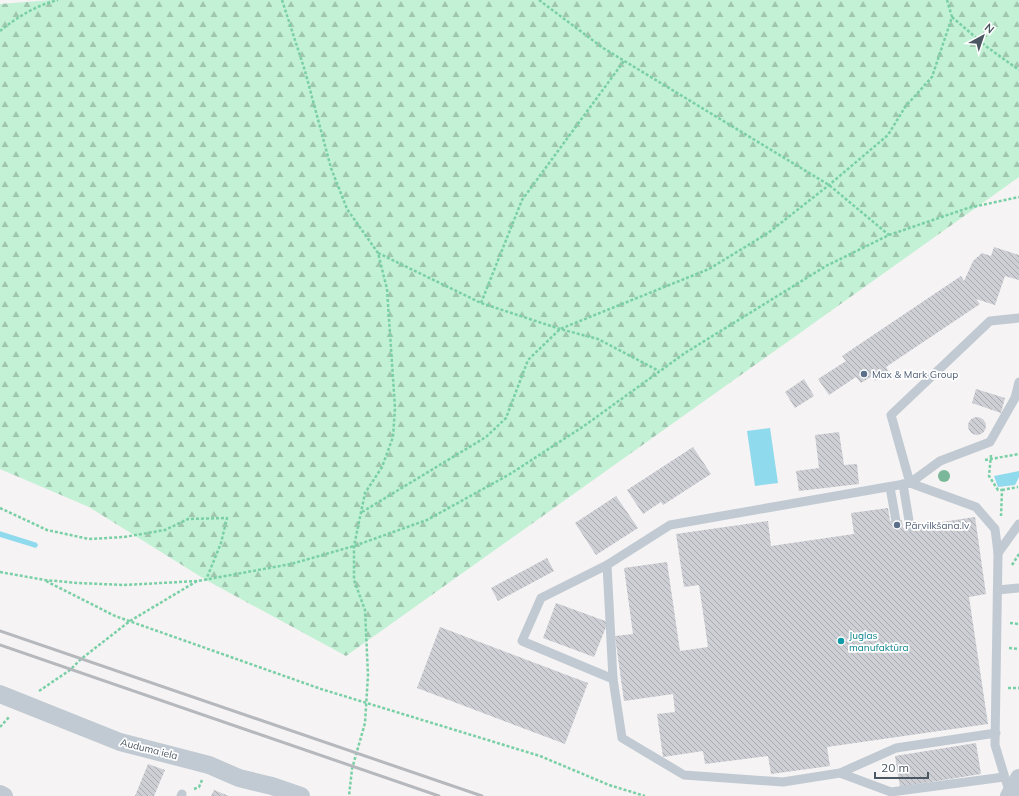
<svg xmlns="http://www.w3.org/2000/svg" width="1019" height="796" viewBox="0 0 1019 796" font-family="Mulish,sans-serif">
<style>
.forest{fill:url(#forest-firs)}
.water{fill:#90daee}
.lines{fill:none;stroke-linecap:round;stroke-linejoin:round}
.stream{stroke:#90daee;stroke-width:5.5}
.building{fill:url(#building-back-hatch)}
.path{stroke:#7ad0a6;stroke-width:2.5;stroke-dasharray:3 2;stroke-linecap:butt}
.lane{stroke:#c1cad2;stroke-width:9}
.street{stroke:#c1cad2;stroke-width:18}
.rail{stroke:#b5b8bd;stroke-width:3}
.tree{fill:#7bb799}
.service-dot{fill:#5c6f8a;stroke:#fff;stroke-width:1.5}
.culture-dot{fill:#0f9aa8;stroke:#fff;stroke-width:1.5}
.labels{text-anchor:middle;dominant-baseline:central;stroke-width:3.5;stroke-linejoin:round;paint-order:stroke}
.service-label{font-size:10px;fill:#4e5e75;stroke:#fff;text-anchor:start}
.culture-label{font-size:10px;fill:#0d838f;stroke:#fff;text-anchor:start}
.street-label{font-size:10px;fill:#4a5661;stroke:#fff}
</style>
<defs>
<pattern id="forest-firs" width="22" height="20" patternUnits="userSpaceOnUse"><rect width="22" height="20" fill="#c3f1d5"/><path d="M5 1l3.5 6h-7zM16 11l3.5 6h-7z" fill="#a0c6b0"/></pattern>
<pattern id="building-back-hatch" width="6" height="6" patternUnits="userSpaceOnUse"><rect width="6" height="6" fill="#cdcfd5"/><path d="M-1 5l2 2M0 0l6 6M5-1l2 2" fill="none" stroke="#a8abb0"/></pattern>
</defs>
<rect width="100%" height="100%" fill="#f5f3f3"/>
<!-- forest -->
<polygon class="forest" points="51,0 1019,0 1019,177 346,656 206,580 89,507 0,469 0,4"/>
<!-- water -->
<g class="water">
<polygon points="770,428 778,483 755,486 747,431"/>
<polygon points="1019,471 1019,477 1015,485 998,487 994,476"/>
</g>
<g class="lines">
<!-- stream -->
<polyline class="stream" points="0,534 35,545"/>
</g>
<!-- building -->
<g class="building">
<polygon points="994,247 1019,255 1019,280 1005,276 995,305 976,299 980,304 886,367 889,372 875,381 872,376 861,383 856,377 829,395 818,379 846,361 842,356 961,276 964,281 973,261 982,253 991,256"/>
<polygon points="804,379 814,396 795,408 785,392"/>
<polygon points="976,389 1005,398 1001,413 972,403"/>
<circle cx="977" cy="426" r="9"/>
<polygon points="839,432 844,465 857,464 859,484 799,491 796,471 819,468 815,435"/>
<polygon points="693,447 711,474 663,505 661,502 643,514 627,490"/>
<polygon points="616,496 638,528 596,555 575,523"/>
<polygon points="888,508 890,521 902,520 903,528 975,517 986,594 969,597 988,724 827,747 830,766 771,774 768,756 705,764 703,751 663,757 657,714 675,712 673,694 624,701 615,636 633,634 624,568 667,562 680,651 708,647 699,585 684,587 676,534 768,521 771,546 854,534 851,513"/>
<polygon points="547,558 554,571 498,601 491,588"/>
<polygon points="556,603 608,622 594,657 543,638"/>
<polygon points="440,627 588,683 565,744 417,688"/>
<polygon points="976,743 981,774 900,787 895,756"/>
<polygon points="148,764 165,770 154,796 135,796"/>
<polygon points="214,790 229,796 211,796"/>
</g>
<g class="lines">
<!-- path -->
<g class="path">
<polyline points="282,0 305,71 331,168 347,209 378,253 387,289 395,408 393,437 382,467 365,493 354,546 354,580 365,610 368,675 365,723 352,769 349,796"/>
<polyline points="539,0 603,48 829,185 889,235"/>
<polyline points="952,17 987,47 1019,70"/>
<path d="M 0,31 C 17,17 37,5 58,0"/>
<polyline points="378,253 481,303 560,329 598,339 659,371"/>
<polyline points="481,303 522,200 624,61"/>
<polyline points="991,455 989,476 998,490 1002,490 1001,516"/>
<polyline points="985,460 1019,454"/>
<polyline points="1002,490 1018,487"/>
<polyline points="0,508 47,530 89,539 124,537 165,530 188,519 227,518 221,543 206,580"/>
<polyline points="362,512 486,437 506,418 528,360 560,329 709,269 768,233 829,185 888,135 905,107 932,77 952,17 947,0"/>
<polyline points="1012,565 1019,554"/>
<polyline points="0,572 45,580 78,583 124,585 198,581 291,564 354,546 427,520 510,474 584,426 685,353 826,266 889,235 968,208 1019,197"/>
<polyline points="46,581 115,616 321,689 540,756 609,785 645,796"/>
<polyline points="1010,623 1019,624"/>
<polyline points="1009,648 1019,649"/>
<polyline points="1008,688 1019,688"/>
<polyline points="39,691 70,670 81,659 130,621 197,581"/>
<polyline points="0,727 10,716"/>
<polyline points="194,789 199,787 202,780"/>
</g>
<!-- lane -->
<g class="lane">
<polyline points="1019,318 990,321 891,415 910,483 940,461 990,442 1015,398 1019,382"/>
<polyline points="903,484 910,527"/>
<polyline points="890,487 896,521"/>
<polyline points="998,553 1019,524"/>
<polyline points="607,565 541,598 522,641 613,679"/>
<polyline points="998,590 1019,588"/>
<polyline points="996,733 896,748 840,773 783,782 684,775 622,738 613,679 607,565 670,525 910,483 976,507 995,529 998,553 995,745 1010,794"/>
<polyline points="840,773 891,792 1004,777"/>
<polyline points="181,796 182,794"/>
</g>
<!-- street -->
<g class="street">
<polyline points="0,694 120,742 209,765 239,778 272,786 301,796"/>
<polyline points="0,794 4,796"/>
<polyline points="1009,796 1019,778"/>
</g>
<!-- rail -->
<g class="rail">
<polyline points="0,631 482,796"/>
<polyline points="0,645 439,796"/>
</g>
</g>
<!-- trees -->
<circle class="tree" cx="944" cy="476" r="6"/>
<!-- markers -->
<g class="service-dot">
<circle cx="864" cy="374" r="4"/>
<circle cx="897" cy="525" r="4"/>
</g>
<circle class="culture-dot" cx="841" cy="641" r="4"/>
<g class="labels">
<!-- service labels -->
<g class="service-label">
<text x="872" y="374">Max &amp; Mark Group</text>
<text x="905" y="525">Pārvilkšana.lv</text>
</g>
<!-- culture labels -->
<g class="culture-label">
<text x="849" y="635">Juglas<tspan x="849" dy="12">manufaktūra</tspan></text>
</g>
<!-- street labels -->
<g class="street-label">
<text transform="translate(149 749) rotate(14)">Auduma iela</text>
</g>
</g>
<!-- north arrow -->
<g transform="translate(983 36) rotate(40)" stroke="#ffffff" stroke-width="3" paint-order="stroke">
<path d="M0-3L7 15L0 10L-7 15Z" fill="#4a5661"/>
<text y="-6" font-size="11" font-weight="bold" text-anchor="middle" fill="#4a5661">N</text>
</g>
<!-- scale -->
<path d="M875 772v6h53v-6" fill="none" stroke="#4a5661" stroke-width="2"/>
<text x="881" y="772" font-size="12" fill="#4a5661" stroke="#ffffff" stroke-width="3" paint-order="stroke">20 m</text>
</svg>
